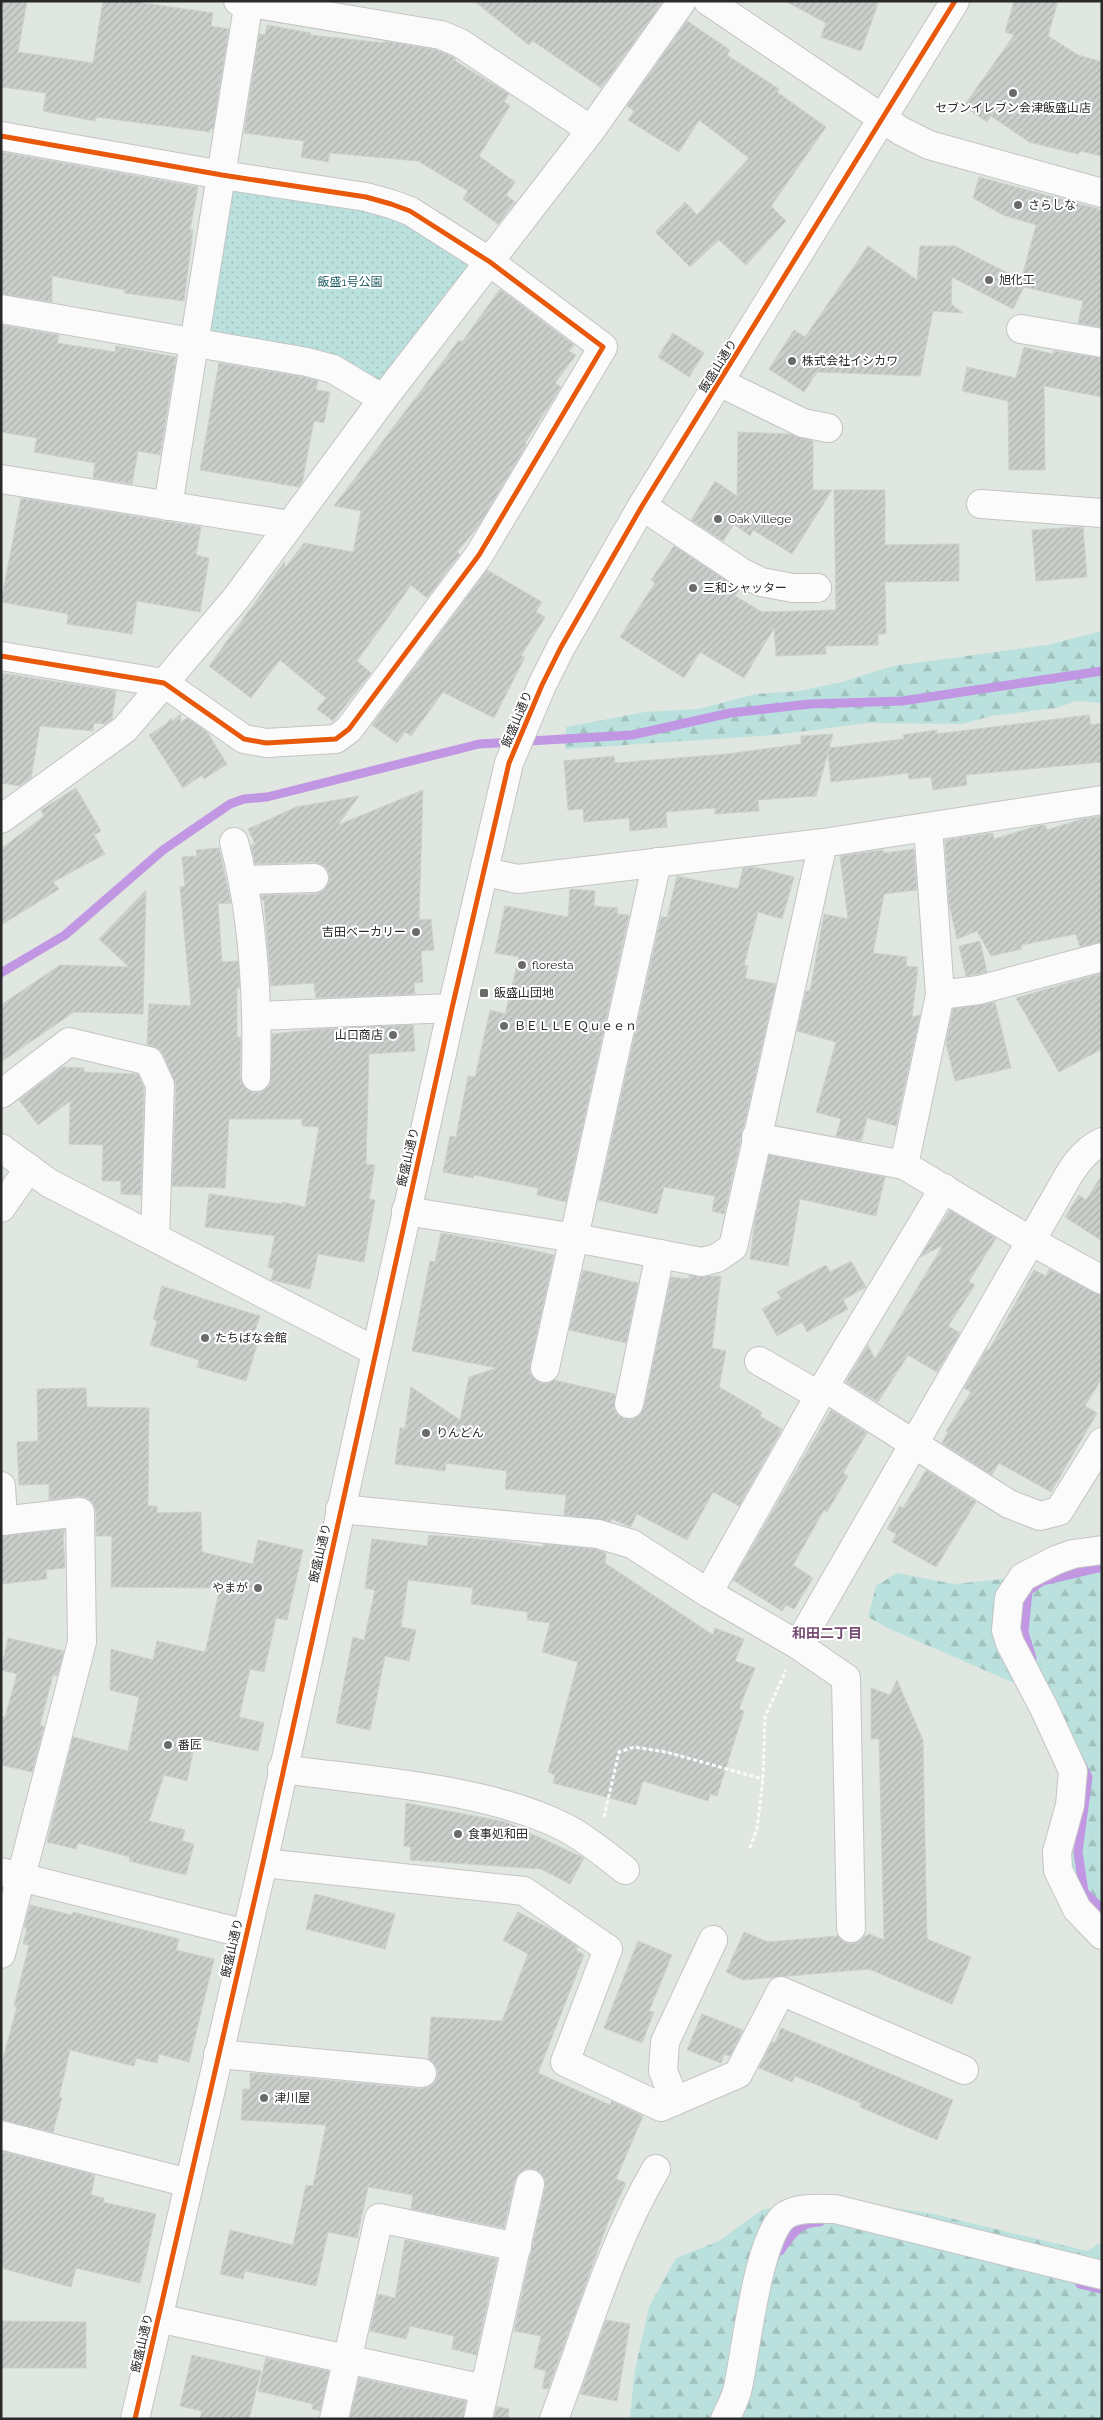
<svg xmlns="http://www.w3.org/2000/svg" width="1103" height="2420" viewBox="0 0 1103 2420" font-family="Raleway,'Noto Sans JP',sans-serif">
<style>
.green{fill:url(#green-dots)}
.forest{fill:url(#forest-firs)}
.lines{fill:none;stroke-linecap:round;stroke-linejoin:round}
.stream{stroke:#c197e4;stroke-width:9}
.building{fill:url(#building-hatch);stroke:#ccd1cb}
.minor-casing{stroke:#c5c4c4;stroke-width:30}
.path{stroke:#fafbfa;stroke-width:3;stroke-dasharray:4 2.5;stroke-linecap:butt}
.minor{stroke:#fafbfa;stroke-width:28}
.cycleway-casing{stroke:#fff;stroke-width:8}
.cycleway{stroke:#e8590c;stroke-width:5}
.poi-dot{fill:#696b69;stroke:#fff;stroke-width:2}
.labels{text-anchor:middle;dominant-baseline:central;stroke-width:4;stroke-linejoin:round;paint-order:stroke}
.poi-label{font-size:12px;fill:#292929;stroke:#fff;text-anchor:start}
.park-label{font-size:12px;fill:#1e5b60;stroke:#fff}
.street-label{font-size:12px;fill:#292929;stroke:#fff}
.neighbourhood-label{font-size:14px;font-weight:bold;fill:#764d72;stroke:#fff}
</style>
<defs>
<pattern id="green-dots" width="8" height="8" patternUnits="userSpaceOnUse" patternTransform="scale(1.25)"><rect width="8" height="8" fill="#bae1dd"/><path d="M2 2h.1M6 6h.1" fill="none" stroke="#a0c1be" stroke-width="1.8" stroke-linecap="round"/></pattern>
<pattern id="forest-firs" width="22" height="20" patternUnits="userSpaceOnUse" patternTransform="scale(1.25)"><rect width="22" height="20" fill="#bae1dd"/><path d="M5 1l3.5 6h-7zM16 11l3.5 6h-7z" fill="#a0c1be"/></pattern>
<pattern id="building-hatch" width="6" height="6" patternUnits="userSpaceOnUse" patternTransform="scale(1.25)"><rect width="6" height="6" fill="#cbcfcb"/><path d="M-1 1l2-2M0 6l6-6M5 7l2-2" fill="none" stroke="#aeb2ae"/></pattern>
</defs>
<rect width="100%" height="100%" fill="#e0e6e0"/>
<!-- green -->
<polygon class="green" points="229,182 370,205 480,263 381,389 205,336"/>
<!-- forest -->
<g class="forest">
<polygon points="1102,631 1102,703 1076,701 1056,708 991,716 962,724 867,723 775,735 565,749 566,727 645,712 698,709 756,694 800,691 842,682 893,666 1047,645"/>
<polygon points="1102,1541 1102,1935 1066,1889 1070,1763 1044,1699 1014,1683 890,1629 868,1617 876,1586 897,1573 954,1584 1033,1576"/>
<polygon points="817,2197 929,2213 1087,2251 1102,2242 1102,2419 630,2419 634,2375 649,2307 676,2258 719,2241 762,2210"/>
</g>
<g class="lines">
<!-- stream -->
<g class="stream">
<polyline points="1,973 65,935 163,850 230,804 244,799 267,797 479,744 632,735 730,713 810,704 902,701 1102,671"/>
<polyline points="1032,1658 1024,1632 1028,1591 1042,1581 1102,1567"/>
<polyline points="1082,1765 1088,1777 1078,1852 1084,1892 1102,1909"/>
<path d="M 780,2251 C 790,2236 800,2221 820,2222"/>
<polyline points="1080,2284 1102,2289"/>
</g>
</g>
<!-- building -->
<g class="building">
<polygon points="1,1 27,1 18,52 93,63 103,1 130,1 213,13 211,26 229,29 213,129 210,129 210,132 96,117 95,121 43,111 46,93 1,87"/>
<polygon points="474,1 659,1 662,3 601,88 533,41 529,45"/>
<polygon points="785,1 879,1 861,51 821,37 826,23"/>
<polygon points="1014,1 1058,1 1048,36 1078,55 1102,62 1102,156 1080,151 1078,154 1029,142 991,116 987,122 964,106 1014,35 1005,32"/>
<polygon points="687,21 730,50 727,55 779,89 777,92 826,127 771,206 786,221 746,265 719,240 690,267 655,232 685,202 697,215 749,158 699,120 679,152 628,120 634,111 627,106"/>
<polygon points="267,25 311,33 310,35 385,43 385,41 437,50 453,57 456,59 455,61 509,94 504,102 510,106 479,156 515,182 506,195 515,202 498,224 463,199 468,191 418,161 330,153 328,162 301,157 304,141 244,133 259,34 265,35"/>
<polygon points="1,152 198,187 190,230 193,230 184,301 124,293 125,290 52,276 52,302 1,294"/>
<polygon points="979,177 1102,210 1102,327 1078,323 1083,301 1024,287 1013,309 952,277 951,304 963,313 933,311 920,376 817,372 804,392 769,369 794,330 805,337 868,246 917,280 920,246 955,246 1021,280 1036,225 1003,215 973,198"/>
<polygon points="500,289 574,345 569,351 576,355 555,383 561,387 525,443 527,444 479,525 457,552 460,554 427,598 411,585 357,661 371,673 333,721 317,709 326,698 280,660 251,698 209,666 285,561 284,569 304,543 353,552 361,511 334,506 459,340 462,342"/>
<polygon points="1,325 59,335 57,343 115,352 116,346 176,357 160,455 138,451 132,484 93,478 95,463 34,452 37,438 1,432"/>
<polygon points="673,333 704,353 689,377 658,357"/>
<polygon points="1024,347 1053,354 1054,351 1102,358 1102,397 1044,386 1045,470 1009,470 1008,401 962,391 967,367 1016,378"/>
<polygon points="219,363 304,377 318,381 316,390 330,392 324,423 314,421 302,483 299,487 200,470"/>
<polygon points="738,432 789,434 813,441 813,490 832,490 792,554 753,530 750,536 734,524 723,541 691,520 715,481 737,496"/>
<polygon points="834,490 885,490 885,545 959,544 959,581 885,582 886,634 878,634 878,645 825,646 826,654 776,656 774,628 744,678 700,652 684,678 620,637 655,583 651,580 674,546 740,589 735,596 762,612 836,610"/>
<polygon points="21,498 201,527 196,555 209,558 200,612 137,601 132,634 67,624 68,614 1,602"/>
<polygon points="1076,527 1083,527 1087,577 1036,581 1032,530"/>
<polygon points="487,570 542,602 536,612 545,617 521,656 525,657 494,718 443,692 411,736 405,732 397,743 372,725"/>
<polygon points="1,673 116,691 112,719 105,724 94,723 93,731 40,726 31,778 19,786 1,783"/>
<polygon points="181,714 180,723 187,718 207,732 227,764 204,779 202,775 183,788 149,735 166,724 171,718 172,721"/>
<polygon points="1089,715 1091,725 1102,723 1102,762 966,775 967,785 933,790 931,777 909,779 908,773 831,782 828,753 816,796 758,800 759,811 715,814 715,808 666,812 667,827 630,831 629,818 584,822 583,809 568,810 564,761 614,756 615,763 727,754 801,744 801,736 833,734 829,748 904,739 903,735 937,730 937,734"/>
<polygon points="76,788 101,831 94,835 105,854 53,882 59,889 1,925 1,849 44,816 41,810"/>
<polygon points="423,790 419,920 431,919 434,950 421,951 423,982 414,983 415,994 316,998 314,983 271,986 264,900 262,900 261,895 315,894 323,891 327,886 330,877 327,869 322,865 314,862 255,864 251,845 255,844 248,829 296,807 359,796 338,825"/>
<polygon points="1102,816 1102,942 1080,947 1076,934 1021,945 1022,949 991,956 977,931 957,939 949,904 945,840 993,833 994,839 1037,826 1045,825 1047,830 1082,819"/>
<polygon points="219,848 231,903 218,904 222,962 238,961 240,988 237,988 237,1037 241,1037 240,1077 243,1085 248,1090 256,1093 264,1090 270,1085 272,1034 319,1029 413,1025 415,1051 369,1054 366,1164 375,1165 369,1199 375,1200 364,1262 318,1254 310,1289 271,1280 274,1269 268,1267 275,1236 205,1227 209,1194 282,1204 282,1202 305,1207 319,1127 302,1126 302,1119 229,1119 225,1188 172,1186 176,1085 163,1054 159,1049 147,1044 149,1004 191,1006 180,887 185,886 182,857 197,856 196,850"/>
<polygon points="914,849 917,890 884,894 873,953 907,957 906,966 918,967 912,1017 920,1015 896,1126 867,1118 861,1141 836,1136 841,1119 816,1112 836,1042 797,1031 806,991 810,991 824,914 848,919 840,856 883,850 884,853"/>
<polygon points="754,867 794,877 782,919 758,912 744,965 748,966 745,978 776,984 724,1214 712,1211 715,1196 664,1187 657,1214 598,1200 661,917 667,917 677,876 738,889 743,868"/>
<polygon points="570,889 595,891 594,906 618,908 617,914 629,915 566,1202 537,1195 538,1188 474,1175 473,1178 443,1172 450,1136 456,1137 468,1076 475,1077 490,1010 505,1014 519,957 495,953 505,906 568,917"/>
<polygon points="146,890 143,1014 74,1012 1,1062 1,1005 60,965 129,967 99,939"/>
<polygon points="980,941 987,972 966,976 959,946"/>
<polygon points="1102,973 1102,1049 1059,1072 1016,998"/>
<polygon points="995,1002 1011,1068 955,1081 946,1043 953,1009"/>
<polygon points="62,1067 84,1068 84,1072 138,1074 144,1088 141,1195 121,1194 121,1181 102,1181 103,1145 69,1144 70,1101 38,1125 19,1100"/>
<polygon points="769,1155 885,1177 876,1216 800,1199 788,1266 750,1259 755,1220"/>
<polygon points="1102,1175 1102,1241 1065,1217 1079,1195 1086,1200"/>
<polygon points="950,1210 996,1238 969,1281 975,1285 948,1326 960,1333 937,1372 908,1355 878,1402 847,1383 847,1380 868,1345 875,1359 943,1245 920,1257"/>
<polygon points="441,1233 496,1243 496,1242 554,1255 530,1365 530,1374 541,1383 549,1383 554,1380 615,1394 614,1409 619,1416 626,1419 634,1419 640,1415 644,1407 671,1277 689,1279 689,1275 700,1277 721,1276 712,1348 726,1351 719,1387 762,1412 760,1416 782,1429 739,1506 713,1492 687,1540 637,1514 631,1527 611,1519 611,1522 564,1515 566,1495 505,1489 507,1471 446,1463 445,1471 395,1464 400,1428 405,1428 411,1387 460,1420 469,1377 497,1368 412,1351 430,1261 435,1262"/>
<polygon points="851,1261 866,1287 843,1300 848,1309 807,1332 802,1322 777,1336 762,1309 781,1298 777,1292 826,1265 830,1272"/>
<polygon points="1049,1269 1102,1296 1102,1378 1085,1406 1097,1413 1051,1492 999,1463 992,1475 942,1443 948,1432 946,1431 971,1392 964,1388 987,1349 989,1350 1034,1270 1046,1276"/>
<polygon points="583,1270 638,1283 626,1343 569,1330"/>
<polygon points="162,1286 260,1316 255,1331 261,1332 246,1381 197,1367 199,1360 150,1345 157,1321 153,1319"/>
<polygon points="86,1388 87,1407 149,1408 148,1506 157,1506 157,1513 201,1512 202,1552 253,1564 258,1540 303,1550 287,1620 276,1618 264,1672 250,1669 239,1717 264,1723 258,1751 196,1738 187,1781 164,1775 149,1821 185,1830 182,1841 194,1844 186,1875 129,1861 130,1857 78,1843 76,1849 47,1842 73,1737 128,1751 139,1697 110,1690 111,1649 153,1660 157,1641 205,1652 220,1588 111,1587 112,1536 96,1536 96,1512 93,1503 87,1498 79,1496 49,1500 49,1484 19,1485 17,1442 38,1441 37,1389"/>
<polygon points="831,1410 867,1433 843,1473 848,1476 827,1512 824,1510 793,1565 813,1578 794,1609 786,1605 782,1611 733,1580"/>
<polygon points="926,1470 976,1502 936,1567 892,1542 896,1534 887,1529 900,1506 903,1508"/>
<polygon points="65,1529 63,1536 65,1568 46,1570 47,1579 1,1584 1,1536"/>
<polygon points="429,1535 505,1541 543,1547 544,1544 595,1549 606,1553 605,1563 713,1635 715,1628 744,1639 735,1661 755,1668 739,1709 744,1711 717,1796 710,1794 708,1801 643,1781 636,1805 553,1783 555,1775 548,1772 578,1662 542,1652 550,1623 527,1620 528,1612 471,1604 473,1588 408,1580 401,1627 416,1630 409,1661 385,1656 370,1730 336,1723 353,1637 364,1640 375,1590 365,1588 372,1539 427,1546"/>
<polygon points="8,1638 64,1651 57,1676 53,1675 40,1725 44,1727 32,1772 1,1765 1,1716 5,1717 17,1674 1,1670"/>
<polygon points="897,1680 923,1740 927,1939 971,1957 952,2004 869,1969 743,1980 726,1972 744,1932 768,1942 838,1936 844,1942 852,1944 869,1934 884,1940 879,1739 871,1739 871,1688 890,1695"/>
<polygon points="406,1803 506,1822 584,1858 570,1884 541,1869 410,1860 411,1847 404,1846"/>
<polygon points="315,1894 395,1914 385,1949 306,1929"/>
<polygon points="30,1905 72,1915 73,1912 179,1939 176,1950 214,1959 189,2062 159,2054 157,2063 136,2058 134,2066 70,2050 59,2097 62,2098 53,2132 1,2120 1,2066 17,2007 14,2006 29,1945 23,1944 27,1928 24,1928"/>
<polygon points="518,1912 558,1933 578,1947 576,1950 584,1955 538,2073 610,2105 612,2101 643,2116 616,2179 626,2183 608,2222 548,2389 542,2388 546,2371 534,2368 541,2336 514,2331 545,2187 545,2179 541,2173 534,2169 525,2169 519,2173 515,2180 504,2228 411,2209 413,2195 368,2187 357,2238 328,2232 316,2286 245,2271 243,2279 220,2274 230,2230 293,2245 306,2185 313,2186 326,2125 241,2120 243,2089 250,2089 250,2073 421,2089 429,2087 435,2082 438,2074 436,2066 428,2059 431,2017 502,2021 528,1954 503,1940"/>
<polygon points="638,1941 672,1955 649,2011 654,2012 642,2043 604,2028"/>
<polygon points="702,2014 743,2030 730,2056 724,2054 721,2063 687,2050"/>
<polygon points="781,2028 953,2100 937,2140 860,2107 861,2103 795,2076 792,2082 759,2068 772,2042 775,2043"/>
<polygon points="1,2151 95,2175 91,2195 104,2198 103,2202 156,2214 140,2283 76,2268 71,2287 1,2268"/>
<polygon points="405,2240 497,2259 476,2355 452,2349 454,2336 410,2326 406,2339 370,2331 378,2294 395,2298"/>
<polygon points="606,2320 630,2324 617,2401 580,2394"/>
<polygon points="1,2321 86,2322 86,2368 1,2368"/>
<polygon points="192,2355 261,2371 249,2419 200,2419 202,2411 180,2406"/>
<polygon points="266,2358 329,2371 320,2411 312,2409 313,2404 258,2391"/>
<polygon points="359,2378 466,2401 463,2419 350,2417"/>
<polygon points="497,2406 509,2409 508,2419 494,2419"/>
</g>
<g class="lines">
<!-- minor casing -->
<g class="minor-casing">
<g id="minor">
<polyline points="238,1 441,35 460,43 591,130"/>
<polyline points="708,1 901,131 929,145 1102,193"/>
<polyline points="1,136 222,175 366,197 391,204 410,211 490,262 603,347 479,555 349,729 336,739 266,743 244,739 164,683 1,656"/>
<polyline points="1,309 307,362 333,369 383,399"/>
<polyline points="1021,329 1102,343"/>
<polyline points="719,382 803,423 828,428"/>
<polyline points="1,479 290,525"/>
<polyline points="981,504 1102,513"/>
<polyline points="168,506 249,1"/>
<polyline points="642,506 741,572 761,582 793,588 817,588"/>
<polyline points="1,819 125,729 237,597 383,399 591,130 682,1"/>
<path d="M 234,842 C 254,918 258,999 256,1077"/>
<polyline points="485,872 518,879 823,843 1102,800"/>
<polyline points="244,880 314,878"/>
<polyline points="940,995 979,990 1102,957"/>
<polyline points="258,1016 452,1008"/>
<polyline points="1,1094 69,1042 149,1061 160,1085 155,1237"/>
<polyline points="756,1137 904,1165 1031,1241 1102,1280"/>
<polyline points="1,1148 49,1183 375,1351"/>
<polyline points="904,1165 940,995 928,827"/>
<polyline points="1,1208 29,1168"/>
<polyline points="406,1211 575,1238 702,1262 717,1258 733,1247 823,843"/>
<polyline points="759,1361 820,1396"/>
<polyline points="545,1368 657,862"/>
<polyline points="824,1387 1009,1504 1040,1516 1059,1511 1102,1442"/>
<polyline points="629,1404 660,1254"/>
<polyline points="1,1486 3,1521"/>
<path d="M 340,1509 L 598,1534 L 632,1544 L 708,1593 L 798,1645 L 1051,1206 C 1065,1183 1076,1154 1102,1142"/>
<polyline points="1,1521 80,1512 82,1642 1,1954"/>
<polyline points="1102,1550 1073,1554 1056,1560 1023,1577 1009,1598 1006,1630 1010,1643 1044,1708 1073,1771 1070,1805 1057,1852 1058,1870 1077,1909 1102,1935"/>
<polyline points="708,1593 824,1387 944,1188"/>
<polyline points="798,1645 846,1678 851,1928"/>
<path d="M 282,1769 C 369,1781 488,1788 566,1828 C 587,1839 606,1855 625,1870"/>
<polyline points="263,1863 524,1891 608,1949 565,2062 661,2107 738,2074 781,1991 964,2070"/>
<polyline points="1,1872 246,1934"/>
<polyline points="218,2054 422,2073"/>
<polyline points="675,2101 663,2071 665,2042 713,1940"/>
<polyline points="1,2135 189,2183"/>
<polyline points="158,2318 484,2389"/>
<polyline points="135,2419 263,1863 452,1008 509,763 542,685 561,647 642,506 955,1"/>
<polyline points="334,2419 379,2218 517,2247"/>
<polyline points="478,2419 530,2184"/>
<path d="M 554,2419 C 586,2334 610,2247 656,2169"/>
<path d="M 725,2419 C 730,2409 736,2398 738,2387 C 746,2352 758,2233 786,2215 C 799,2207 819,2209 835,2209 L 1102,2275"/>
</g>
</g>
<!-- path -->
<g class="path">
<polyline points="604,1817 619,1752 634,1747 666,1752 763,1779"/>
<polyline points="750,1848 757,1828 763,1779 765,1717 786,1670"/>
</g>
<!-- minor -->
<use href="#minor" class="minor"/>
<!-- cycleway casing -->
<g class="cycleway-casing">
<g id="cycleway">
<polyline points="1,136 222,175 366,197 391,204 410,211 490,262 603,347 479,555 349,729 336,739 266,743 244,739 164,683 1,656"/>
<polyline points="135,2419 263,1863 452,1008 509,763 542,685 561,647 642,506 955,1"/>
</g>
</g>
<!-- cycleway -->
<use href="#cycleway" class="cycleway"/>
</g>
<!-- markers -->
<g class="poi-dot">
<circle cx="1013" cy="93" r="5"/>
<circle cx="1018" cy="205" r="5"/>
<circle cx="989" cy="280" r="5"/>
<circle cx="792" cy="361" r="5"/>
<circle cx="718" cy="519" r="5"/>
<circle cx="693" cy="588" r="5"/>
<circle cx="416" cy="932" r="5"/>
<circle cx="522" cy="965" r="5"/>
<rect x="479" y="988" width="10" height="10" rx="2.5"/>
<circle cx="504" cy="1026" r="5"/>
<circle cx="393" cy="1035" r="5"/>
<circle cx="205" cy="1338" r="5"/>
<circle cx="426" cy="1433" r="5"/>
<circle cx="258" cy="1588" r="5"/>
<circle cx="168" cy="1745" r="5"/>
<circle cx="458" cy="1834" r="5"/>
<circle cx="264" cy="2098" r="5"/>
</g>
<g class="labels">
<!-- poi labels -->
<g class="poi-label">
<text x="1013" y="108" text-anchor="middle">セブンイレブン会津飯盛山店</text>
<text x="1028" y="205">さらしな</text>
<text x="999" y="280">旭化工</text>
<text x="802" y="361">株式会社イシカワ</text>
<text x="728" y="519">Oak Villege</text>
<text x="703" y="588">三和シャッター</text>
<text x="406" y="932" text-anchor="end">吉田ベーカリー</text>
<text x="532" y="965">floresta</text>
<text x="494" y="993">飯盛山団地</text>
<text x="514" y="1026">ＢＥＬＬＥ Ｑｕｅｅｎ</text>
<text x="383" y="1035" text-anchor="end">山口商店</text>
<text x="215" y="1338">たちばな会館</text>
<text x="436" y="1433">りんどん</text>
<text x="248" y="1588" text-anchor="end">やまが</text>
<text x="178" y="1745">番匠</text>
<text x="468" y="1834">食事処和田</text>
<text x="274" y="2098">津川屋</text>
</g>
<!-- park labels -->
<g class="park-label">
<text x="350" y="282">飯盛1号公園</text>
</g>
<!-- street labels -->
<g class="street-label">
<text transform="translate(718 366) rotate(-58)">飯盛山通り</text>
<text transform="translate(517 719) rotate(-67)">飯盛山通り</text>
<text transform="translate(408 1157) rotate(-77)">飯盛山通り</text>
<text transform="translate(320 1553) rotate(-77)">飯盛山通り</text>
<text transform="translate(232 1948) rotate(-77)">飯盛山通り</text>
<text transform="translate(142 2343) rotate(-77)">飯盛山通り</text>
</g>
<!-- neighbourhood labels -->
<g class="neighbourhood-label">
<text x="827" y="1633">和田二丁目</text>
</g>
</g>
<!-- border -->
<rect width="1103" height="2420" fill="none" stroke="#292929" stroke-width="5"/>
</svg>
